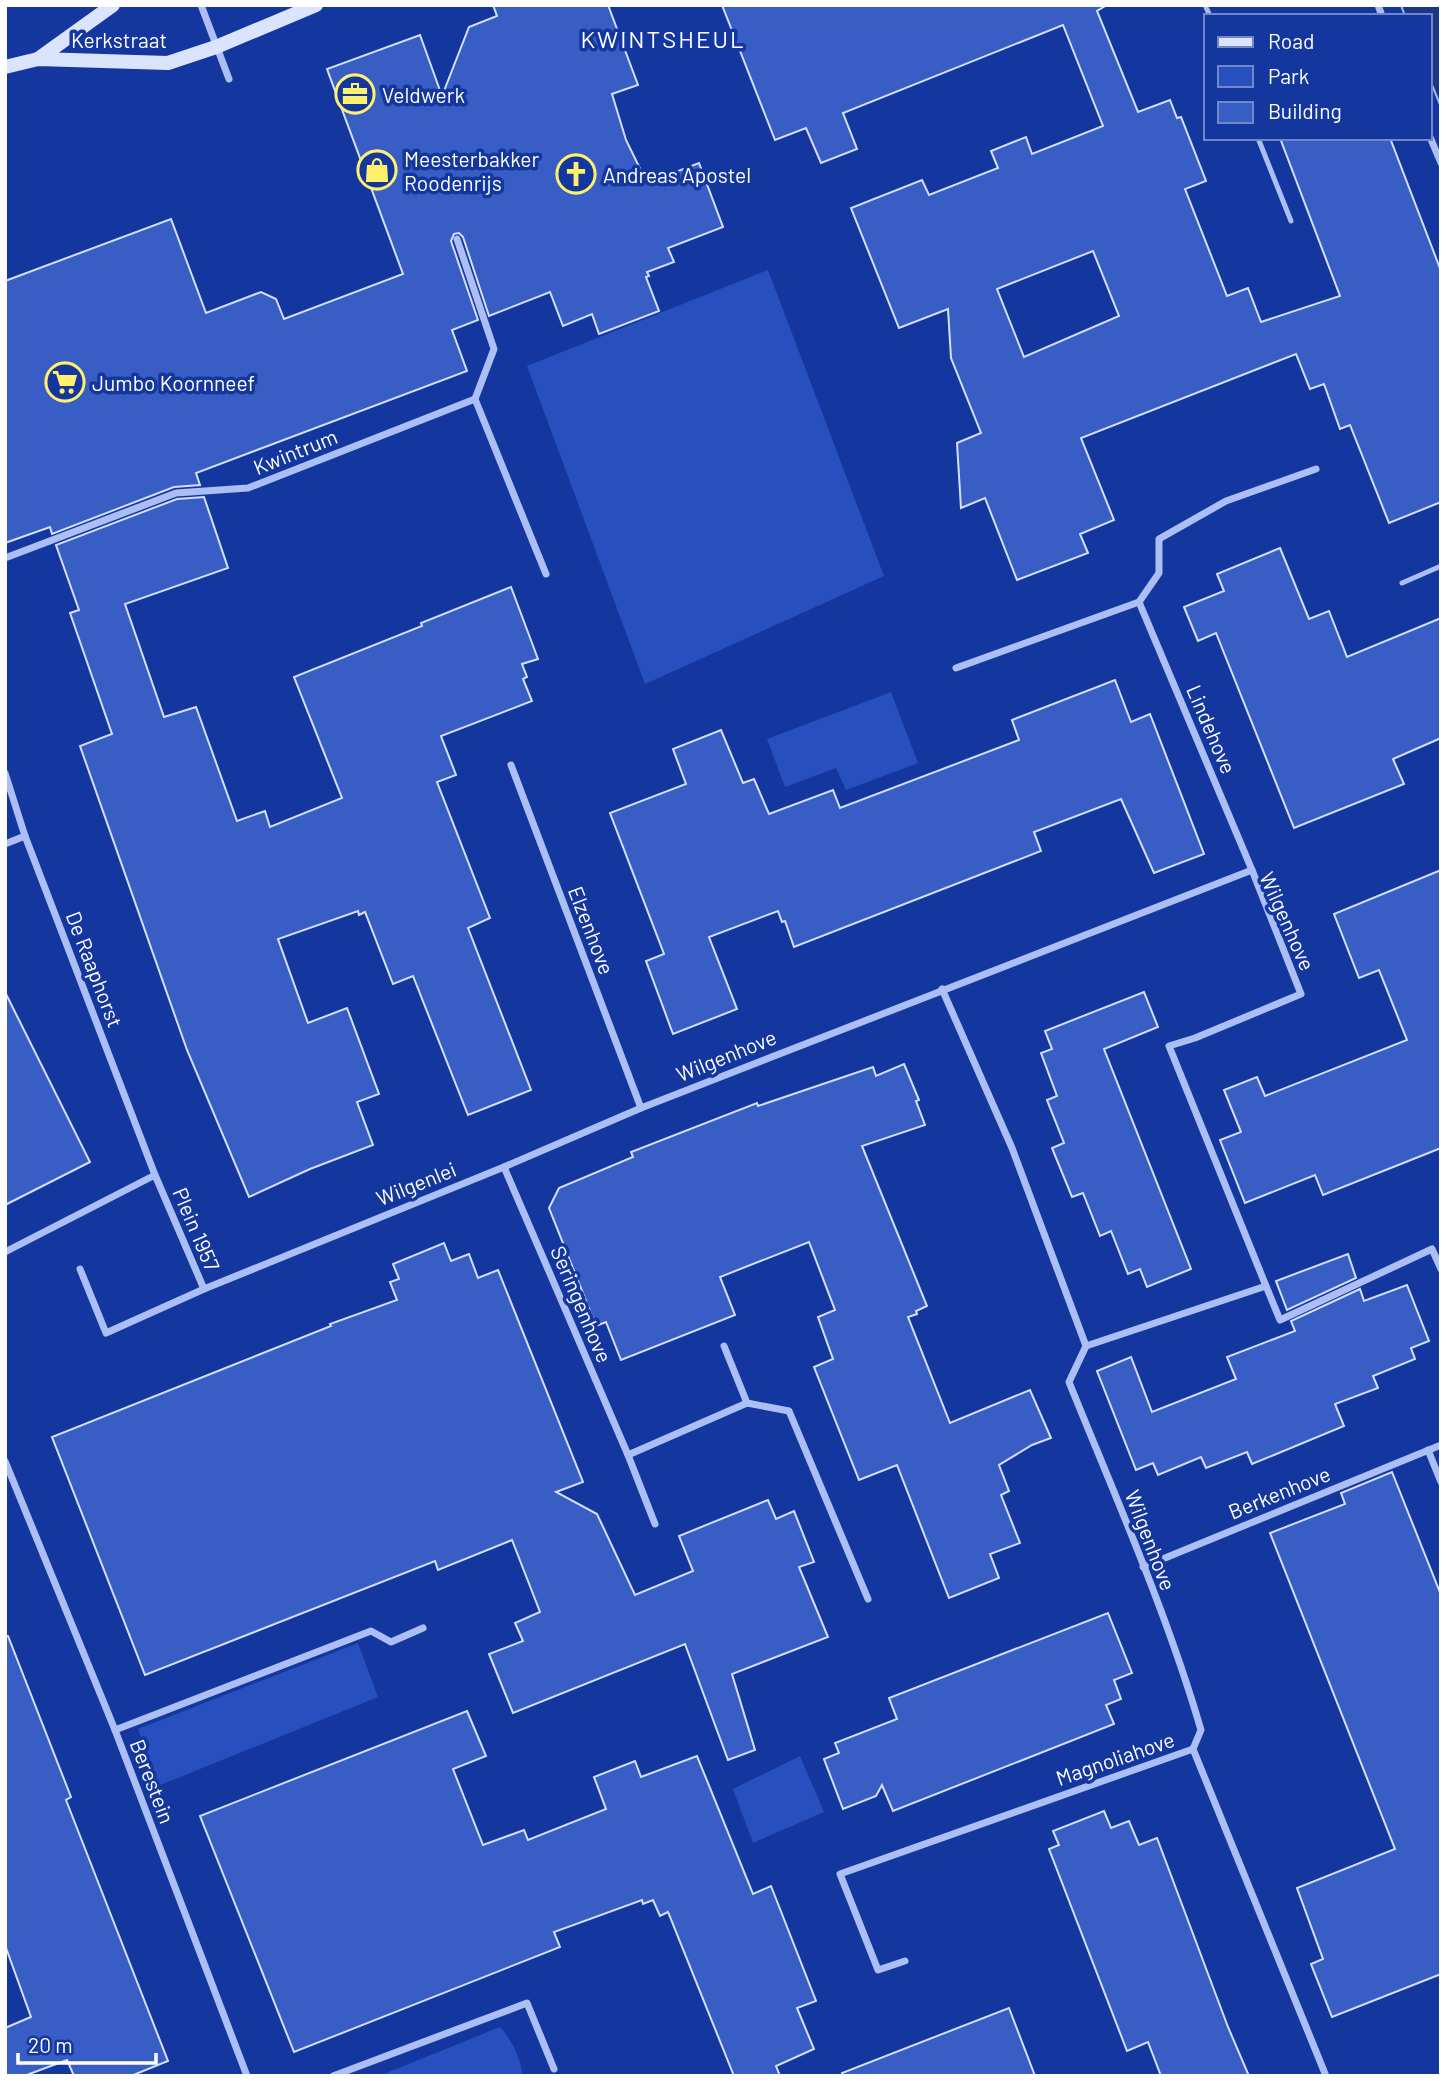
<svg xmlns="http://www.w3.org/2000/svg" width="1446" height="2081" viewBox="0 0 1446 2081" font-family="Barlow,sans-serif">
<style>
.green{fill:#274fbd}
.water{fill:#1d3788;stroke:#9eb7f7;stroke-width:2}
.building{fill:#385dc4;stroke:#d4dffd;stroke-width:2;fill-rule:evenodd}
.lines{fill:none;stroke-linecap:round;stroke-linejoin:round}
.lane{stroke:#abbff4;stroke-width:5}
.street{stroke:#abbff4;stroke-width:7}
.secondary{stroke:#dbe4fd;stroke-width:14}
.labels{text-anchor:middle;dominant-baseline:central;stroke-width:7;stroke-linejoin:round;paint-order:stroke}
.street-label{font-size:21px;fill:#fff;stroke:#14379f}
.poi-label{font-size:21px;fill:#fff;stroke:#14379f;text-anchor:start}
.quarter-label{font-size:24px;letter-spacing:2px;fill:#fff;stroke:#14379f}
</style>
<rect width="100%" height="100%" fill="#14379f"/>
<!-- green -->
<g class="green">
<polygon points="768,270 884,576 645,684 527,366"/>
<polygon points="891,692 918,763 846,790 836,768 785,787 767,739"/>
<polygon points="358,1643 378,1697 158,1786 138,1729"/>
<polygon points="800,1756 824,1812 753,1843 733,1789"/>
<path d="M 500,2027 C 511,2039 522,2059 522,2076 L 379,2076 Z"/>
</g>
<!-- water -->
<polygon class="water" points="1401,5 1441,5 1441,107 1430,80 1430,16 1405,16"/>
<!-- building -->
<g class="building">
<polygon points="493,5 608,5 638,85 612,94 626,140 647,183 699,163 723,227 668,248 674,262 647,272 649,276 646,277 659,311 599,334 592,314 563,326 550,292 489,316 463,237 459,233 454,234 451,241 478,320 452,330 467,371 196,473 200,485 174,487 52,534 50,527 5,543 5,281 171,219 206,313 261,292 276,299 284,319 403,274 327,69 420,35 442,96 469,27 497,16"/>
<path d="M 722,5 L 1107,5 L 1097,11 L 1138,112 L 1170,100 L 1177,118 L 1181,117 L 1206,181 L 1185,189 L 1227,296 L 1248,288 L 1261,322 L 1340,296 L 1280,138 L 1390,138 L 1441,271 L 1441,502 L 1389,523 L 1350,425 L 1340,429 L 1324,384 L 1310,389 L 1296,354 L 1081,438 L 1114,520 L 1080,534 L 1088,553 L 1017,580 L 985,498 L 961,508 L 957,443 L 981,433 L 951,358 L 948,309 L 899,328 L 851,208 L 922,180 L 929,195 L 998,168 L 991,151 L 1026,137 L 1032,154 L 1103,126 L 1063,25 L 843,113 L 857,149 L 821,163 L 806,128 L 775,140 ZM 1093,251 L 1119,316 L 1024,357 L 997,289 Z"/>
<polygon points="204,497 228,568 125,604 164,717 196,707 237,821 265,811 270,827 342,798 294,677 422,626 421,623 511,587 538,659 522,664 527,677 523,679 532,701 441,736 456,775 437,782 490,918 468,928 531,1090 468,1115 413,976 393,984 365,912 359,915 358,911 278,939 308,1023 347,1008 379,1094 357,1102 373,1145 310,1169 249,1197 187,1050 80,746 112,734 70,613 79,610 56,545 177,499"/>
<polygon points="1280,548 1309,619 1329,611 1347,657 1441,618 1441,738 1393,759 1404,784 1294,828 1216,633 1198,641 1184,607 1224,591 1217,574"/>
<polygon points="1115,680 1131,722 1150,714 1204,854 1154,873 1121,799 1034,832 1041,851 794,947 785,921 782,922 778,911 709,937 737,1009 673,1034 646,961 664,954 610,813 686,784 673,749 721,730 743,783 754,779 769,814 833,790 840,808 1019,740 1012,720"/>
<polygon points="1441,870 1441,1148 1323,1195 1315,1175 1245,1203 1220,1140 1241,1132 1224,1090 1257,1077 1265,1096 1407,1040 1379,970 1359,978 1334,914"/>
<polygon points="5,992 90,1162 5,1205"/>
<polygon points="1144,992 1158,1027 1104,1049 1191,1269 1147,1287 1140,1269 1128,1274 1111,1231 1100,1236 1083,1193 1072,1197 1052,1148 1064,1143 1047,1100 1057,1096 1041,1053 1052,1049 1045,1031"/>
<polygon points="904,1064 919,1100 916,1101 925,1125 862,1146 927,1306 916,1311 917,1314 908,1317 950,1423 1030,1390 1051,1438 1032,1445 999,1465 1009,1491 1001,1495 1020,1543 990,1554 999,1578 949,1598 897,1465 859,1480 814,1367 833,1359 818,1317 835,1310 809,1242 720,1277 735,1315 621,1360 606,1322 596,1326 549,1208 559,1188 633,1157 631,1152 757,1103 758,1106 873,1067 876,1076"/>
<polygon points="444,1243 451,1261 469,1254 478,1278 498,1270 583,1482 556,1492 597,1514 635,1595 693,1571 679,1536 768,1500 776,1519 794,1511 814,1562 799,1567 828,1637 732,1674 755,1750 728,1760 685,1644 513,1713 489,1654 523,1641 515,1623 540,1612 512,1540 438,1570 435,1561 145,1675 52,1437 331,1326 330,1324 397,1300 390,1282 399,1279 393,1264"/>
<polygon points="1348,1254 1356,1278 1287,1310 1276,1281"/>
<polygon points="1407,1285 1429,1341 1411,1348 1415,1359 1373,1376 1378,1388 1335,1404 1344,1426 1252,1464 1247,1452 1206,1468 1201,1457 1158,1475 1153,1463 1136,1470 1097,1371 1131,1357 1152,1412 1236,1379 1227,1357 1295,1331 1291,1321 1360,1289 1364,1301"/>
<polygon points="1392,1472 1441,1595 1441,1974 1332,2017 1311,1964 1323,1959 1297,1888 1395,1849 1270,1533 1345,1504 1341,1493"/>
<polygon points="1108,1613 1132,1673 1114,1680 1121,1699 1106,1705 1114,1724 893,1811 882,1785 876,1796 843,1809 824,1759 839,1753 835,1743 897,1719 889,1698"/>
<polygon points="5,1636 8,1636 71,1797 66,1800 168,2061 131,2076 74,2076 67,2060 24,2076 5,2076 5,2028 31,2017 5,1945"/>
<polygon points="467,1711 486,1756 453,1769 483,1845 524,1830 528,1840 606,1809 594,1777 635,1761 641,1777 697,1756 753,1894 771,1886 816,2001 797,2008 814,2049 776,2066 780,2076 734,2076 668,1912 660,1916 653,1900 643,1904 642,1900 554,1932 560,1947 294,2052 200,1816"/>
<polygon points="1104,1811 1111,1828 1129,1821 1139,1845 1157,1838 1228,2027 1249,2076 1161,2076 1148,2042 1127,2051 1049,1849 1059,1845 1053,1831"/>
<polygon points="1009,2008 1035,2076 843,2076 842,2073"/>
</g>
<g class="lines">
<!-- lane -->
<g class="lane">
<polyline points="1205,5 1210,16"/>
<polyline points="1258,138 1291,221"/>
<polyline points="1402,583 1441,566"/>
</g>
<!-- street -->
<g class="street">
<polyline points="201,5 229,79"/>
<polyline points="1378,5 1382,16"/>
<polyline points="1430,137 1441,163"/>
<polyline points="457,239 494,349 475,399 546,574"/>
<polyline points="5,558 176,493 248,488 475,399"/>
<polyline points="1139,602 1252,870 1301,994 1195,1038 1169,1046 1266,1286"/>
<polyline points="956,668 1139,602 1159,573 1159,539 1226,501 1316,469"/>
<polyline points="511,765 641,1108"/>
<polyline points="5,773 25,836 155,1175"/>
<polyline points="5,844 25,836"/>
<path d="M 942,989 L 1012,1148 L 1086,1346 L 1069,1382 C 1115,1496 1167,1613 1201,1730 L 1193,1749"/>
<polyline points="504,1167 628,1455 655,1524"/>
<polyline points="5,1252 155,1175 204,1289 106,1333 80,1269"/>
<polyline points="204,1289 504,1167 641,1108 1252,870"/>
<polyline points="724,1346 747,1403 789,1411 868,1599"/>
<polyline points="1086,1346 1266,1286 1280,1320 1432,1249 1441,1269"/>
<polyline points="1428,1450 1441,1482"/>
<polyline points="628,1455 747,1403"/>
<polyline points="5,1461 115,1730 247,2076"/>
<polyline points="1143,1567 1441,1445"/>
<polyline points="115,1730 371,1631 391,1642 423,1628"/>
<polyline points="905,1961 878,1970 840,1874 1193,1749 1326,2076"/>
<polyline points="333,2076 527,2003 554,2069"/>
</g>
<!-- secondary -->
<g class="secondary">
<polyline points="38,59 113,5"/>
<polyline points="5,67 38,59 168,63 216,47 316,5"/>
</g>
</g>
<!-- icons -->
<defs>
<g id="office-ring" transform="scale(2.0125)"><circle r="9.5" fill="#14379f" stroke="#fff06e" stroke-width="1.5"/><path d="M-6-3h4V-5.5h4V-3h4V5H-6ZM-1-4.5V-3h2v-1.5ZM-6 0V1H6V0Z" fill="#fff06e"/></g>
<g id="shop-ring" transform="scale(2.0125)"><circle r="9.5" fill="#14379f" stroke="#fff06e" stroke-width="1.5"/><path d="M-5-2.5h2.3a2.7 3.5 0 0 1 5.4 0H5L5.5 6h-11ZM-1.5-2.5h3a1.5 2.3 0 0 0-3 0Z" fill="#fff06e"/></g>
<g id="church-ring" transform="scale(2.0125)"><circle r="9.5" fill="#14379f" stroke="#fff06e" stroke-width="1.5"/><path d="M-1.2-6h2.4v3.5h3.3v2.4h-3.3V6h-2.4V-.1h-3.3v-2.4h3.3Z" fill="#fff06e"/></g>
<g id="supermarket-ring" transform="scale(2.0125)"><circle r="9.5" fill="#14379f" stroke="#fff06e" stroke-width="1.5"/><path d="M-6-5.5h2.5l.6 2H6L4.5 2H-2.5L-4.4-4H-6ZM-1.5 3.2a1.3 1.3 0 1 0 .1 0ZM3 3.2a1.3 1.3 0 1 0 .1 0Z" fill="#fff06e"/></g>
</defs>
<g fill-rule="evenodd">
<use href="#office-ring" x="355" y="94"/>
<use href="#shop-ring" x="377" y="170"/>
<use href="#church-ring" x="576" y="174"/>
<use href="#supermarket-ring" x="65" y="382"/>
</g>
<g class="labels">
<!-- street labels -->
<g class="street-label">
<text x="119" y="39">Kerkstraat</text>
<text transform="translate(295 451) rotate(-22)">Kwintrum</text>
<text transform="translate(1212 729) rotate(67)">Lindehove</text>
<text transform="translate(1288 921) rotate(66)">Wilgenhove</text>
<text transform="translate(592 930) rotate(69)">Elzenhove</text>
<text transform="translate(95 969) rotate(69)">De Raaphorst</text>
<text transform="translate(726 1055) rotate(-22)">Wilgenhove</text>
<text transform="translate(416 1183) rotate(-22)">Wilgenlei</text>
<text transform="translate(197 1229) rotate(67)">Plein 1957</text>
<text transform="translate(582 1304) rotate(67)">Seringenhove</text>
<text transform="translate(1279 1492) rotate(-22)">Berkenhove</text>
<text transform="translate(1151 1540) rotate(69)">Wilgenhove</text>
<text transform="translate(1115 1758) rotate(-19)">Magnoliahove</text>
<text transform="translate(153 1781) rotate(69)">Berestein</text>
</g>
<!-- poi labels -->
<g class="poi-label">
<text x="382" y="94">Veldwerk</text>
<text x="404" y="158">Meesterbakker<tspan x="404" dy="24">Roodenrijs</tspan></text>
<text x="603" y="174">Andreas Apostel</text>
<text x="92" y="382">Jumbo Koornneef</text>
</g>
<!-- quarter labels -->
<g class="quarter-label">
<text x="663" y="38">KWINTSHEUL</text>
</g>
</g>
<!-- border -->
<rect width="1446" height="2081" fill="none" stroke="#ffffff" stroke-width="14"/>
<!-- legend -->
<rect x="1204" y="14" width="228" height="126" fill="#14379f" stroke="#7287c5" stroke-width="2"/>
<rect x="1218" y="37" width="35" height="10" fill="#dbe4fd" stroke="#7287c5" stroke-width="2"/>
<text x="1268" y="49" font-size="21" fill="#ffffff">Road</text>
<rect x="1218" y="66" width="35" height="21" fill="#274fbd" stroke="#7287c5" stroke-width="2"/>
<text x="1268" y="84" font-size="21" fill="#ffffff">Park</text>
<rect x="1218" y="102" width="35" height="21" fill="#385dc4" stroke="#7287c5" stroke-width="2"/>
<text x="1268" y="119" font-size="21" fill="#ffffff">Building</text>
<!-- scale -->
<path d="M18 2053v10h138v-10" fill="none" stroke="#ffffff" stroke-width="3.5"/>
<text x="28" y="2053" font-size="21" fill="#ffffff" stroke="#14379f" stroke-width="5" paint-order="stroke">20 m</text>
</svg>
